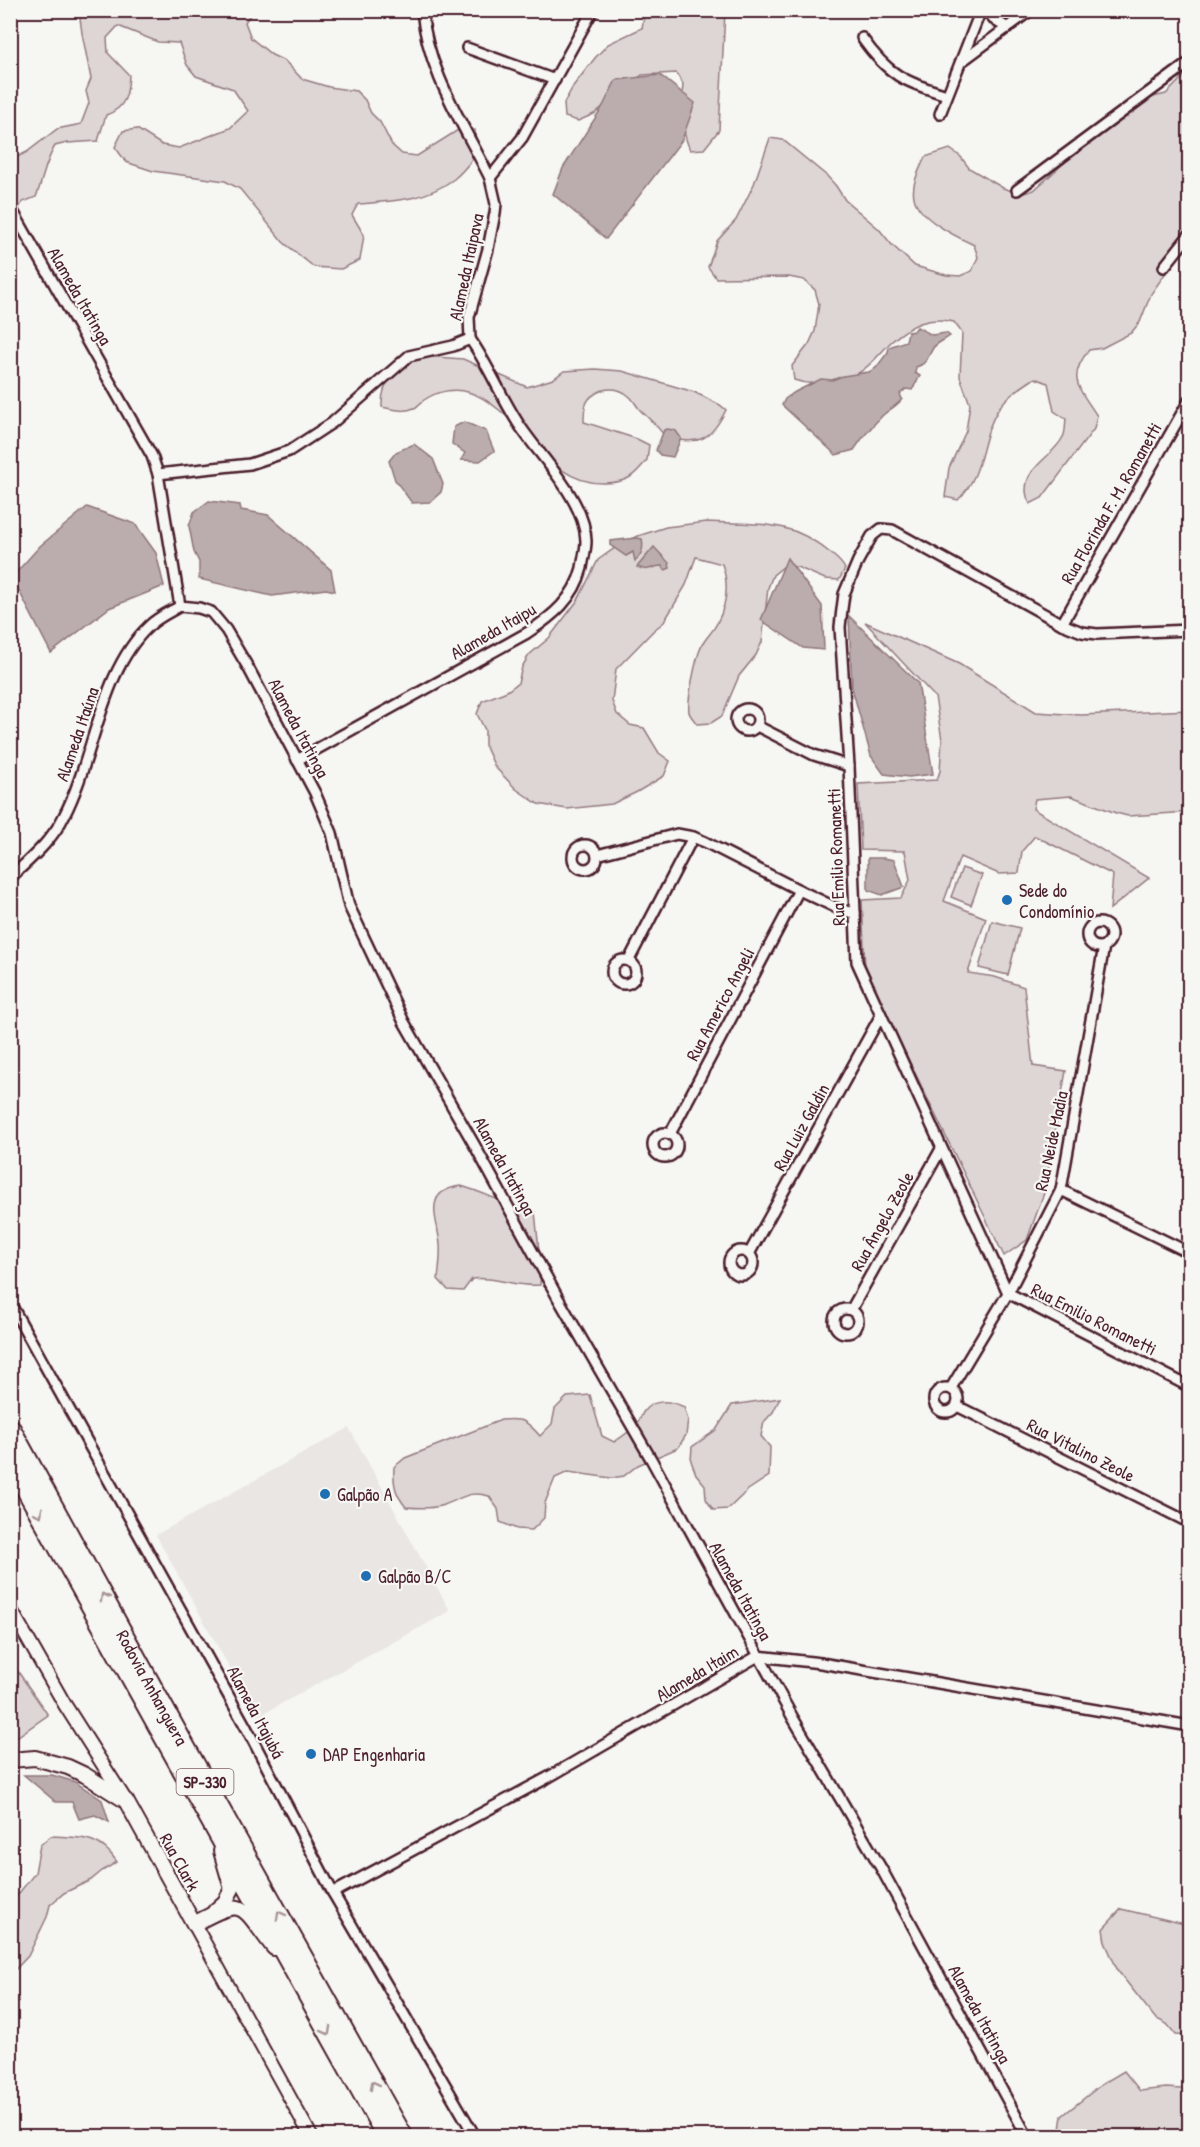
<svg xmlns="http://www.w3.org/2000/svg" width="1200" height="2147" viewBox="0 0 1200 2147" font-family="'Patrick Hand',sans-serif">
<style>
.built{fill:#e9e6e3}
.green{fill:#ddd6d5;stroke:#947a80;stroke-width:1.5}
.water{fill:#bbadae;stroke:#8e747a;stroke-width:1.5}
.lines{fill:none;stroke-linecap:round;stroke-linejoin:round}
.minor-casing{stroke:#4a1f2b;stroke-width:14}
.tertiary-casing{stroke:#4a1f2b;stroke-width:16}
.secondary-casing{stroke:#4a1f2b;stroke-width:18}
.motorway-casing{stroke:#4a1f2b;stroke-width:22}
.minor{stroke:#f6f6f2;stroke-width:9}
.tertiary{stroke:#f6f6f2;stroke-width:12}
.secondary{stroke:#f6f6f2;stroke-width:14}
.motorway{stroke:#f6f6f2;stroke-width:18}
.oneway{stroke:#a99598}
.poi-dot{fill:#1f6fb2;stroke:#f6f6f2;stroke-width:2}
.labels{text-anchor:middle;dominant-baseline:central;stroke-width:4.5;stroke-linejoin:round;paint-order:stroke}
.shield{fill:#f6f6f2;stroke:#7e6067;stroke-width:1.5}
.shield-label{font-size:16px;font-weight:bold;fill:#4a1f2b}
.street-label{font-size:18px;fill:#4a1f2b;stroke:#f6f6f2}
.poi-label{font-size:18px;fill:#4a1f2b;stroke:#f6f6f2;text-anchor:start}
</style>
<rect width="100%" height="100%" fill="#f6f6f2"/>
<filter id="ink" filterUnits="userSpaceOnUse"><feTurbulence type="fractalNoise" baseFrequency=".0167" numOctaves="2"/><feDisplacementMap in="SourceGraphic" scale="12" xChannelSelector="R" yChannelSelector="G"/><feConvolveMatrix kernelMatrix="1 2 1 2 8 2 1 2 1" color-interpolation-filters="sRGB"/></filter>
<g filter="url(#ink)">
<!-- built -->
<polygon class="built" points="349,1428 450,1611 257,1717 156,1535"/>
<!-- green -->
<g class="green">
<path d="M 79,11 L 253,11 L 245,22 L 251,38 L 272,55 L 285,61 L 302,79 L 329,87 L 356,91 L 365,100 L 371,113 L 380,122 L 392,145 L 402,154 L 417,156 L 458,130 L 475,130 L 477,154 C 470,162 463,172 454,179 C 424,201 394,201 358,204 L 352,215 L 364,235 L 360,260 L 341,269 L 314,267 L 283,242 L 240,189 L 225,181 L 153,171 L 126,162 L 115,147 L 123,131 L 137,129 L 162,145 L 179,148 L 230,128 L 248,111 L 233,89 L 196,76 L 187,65 L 179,43 L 158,42 L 118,26 L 107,38 L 108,53 L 129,75 C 128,94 126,108 106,115 L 98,141 L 67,143 L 55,146 C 45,162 43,180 36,197 L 23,202 L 14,214 L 11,214 L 11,160 L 27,152 L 57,129 L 81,124 L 89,103 L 86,91 L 91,79 L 82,33 Z"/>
<path d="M 645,11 L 725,11 L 719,130 L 704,149 L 690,150 C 680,127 681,108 683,84 L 676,73 L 642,75 L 594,114 L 578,121 L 565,117 L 564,103 L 574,85 L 595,58 L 608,44 L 642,28 Z"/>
<path d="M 1189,71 L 1189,239 L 1151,294 L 1140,322 L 1131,333 L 1102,348 L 1089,350 C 1065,379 1081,390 1097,416 L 1094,429 L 1042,498 L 1030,504 C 1028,500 1026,494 1026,490 C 1026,466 1054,456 1063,437 C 1066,432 1065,424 1066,419 L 1054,411 L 1048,383 L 1035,378 C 1023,386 1007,396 999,408 C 979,439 986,472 958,500 L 945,497 L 949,468 L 966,431 L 970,404 L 960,377 L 962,333 L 954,322 C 928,316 911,324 891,342 C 880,353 871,366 857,374 C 850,378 839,379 830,381 C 816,383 808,385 794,380 L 792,366 L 809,344 L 815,331 L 819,304 L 815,290 L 804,280 L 789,277 L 716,278 L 708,267 L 717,241 L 736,220 L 754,184 L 770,138 L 783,140 L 827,176 L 836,186 L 845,200 L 879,229 L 892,245 L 915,266 L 946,275 L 960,276 L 972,271 L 978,257 L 974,245 C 957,237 917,218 914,197 C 911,184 920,169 925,157 L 950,149 L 961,157 L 969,168 L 1003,188 L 1021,194 L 1034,190 L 1084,145 L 1140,100 L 1166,94 Z"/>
<path d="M 421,356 L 463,359 L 527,387 L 553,379 L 564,371 L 595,369 L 622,371 L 694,392 L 720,405 L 726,410 C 710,441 700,445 666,438 C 659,427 650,420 641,411 C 636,406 634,400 629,396 C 619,387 605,387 595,394 C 584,400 584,411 584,422 L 637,439 L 649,445 L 647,460 C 633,477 628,482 606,483 C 544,486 521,408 468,392 C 454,388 437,391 424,400 C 421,402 418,407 414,408 C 404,413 392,409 382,407 C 381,379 397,367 421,356 Z"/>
<path d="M 707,522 C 756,525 789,518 829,552 C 835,557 842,562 845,569 L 839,580 L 825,579 L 797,567 L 783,567 L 773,575 L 768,588 L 762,642 L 756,655 L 739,676 L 722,716 L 711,723 L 697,724 C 695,721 690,716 689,712 C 687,699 696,659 701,647 C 705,638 713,632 717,623 C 727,604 729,584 722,564 L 696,557 L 686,585 L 664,622 L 654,630 L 616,669 L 612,701 L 617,714 L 630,725 L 644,728 L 659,753 L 670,761 L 664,776 L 637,792 L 612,804 L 567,809 L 538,804 L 516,789 L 495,767 L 485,745 L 485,730 L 477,714 L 482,701 L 507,691 L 518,683 L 522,667 L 529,655 L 549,638 L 578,600 L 598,560 L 622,543 L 638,536 L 666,527 Z"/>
<polygon points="865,622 959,664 1036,712 1081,715 1189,710 1189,812 1128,816 1116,813 1071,796 1035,799 1033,809 1149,878 1110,909 1113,875 1035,836 1022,851 1019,873 999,874 960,857 944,901 986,918 968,973 995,977 1024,987 1033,1066 1066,1071 1044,1193 1027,1240 1004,1256 865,970 862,900 901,898 910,880 905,851 861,850 858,784 937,780 940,771 942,740 935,697"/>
<polygon points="962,868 982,875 971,905 951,897"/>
<polygon points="992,921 1020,928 1008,975 979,968"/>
<path d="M 461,1186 C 487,1193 509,1207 535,1212 L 541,1270 L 540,1285 C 516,1288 497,1276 472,1279 L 463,1291 L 448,1290 L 438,1279 C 439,1268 441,1256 440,1245 C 438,1219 421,1191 461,1186 Z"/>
<path d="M 590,1395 L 602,1436 L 614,1442 C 622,1437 630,1431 637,1424 C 640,1420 641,1415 644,1411 C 654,1398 671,1401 684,1407 L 688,1420 L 686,1435 L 678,1448 L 638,1465 L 624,1476 L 611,1478 L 568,1472 L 555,1478 L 545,1503 L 544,1518 L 532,1530 L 517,1529 L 500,1522 L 498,1509 L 489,1496 C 467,1489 460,1501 440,1506 C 429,1509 417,1508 406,1507 C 395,1494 393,1484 394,1467 L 405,1458 L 501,1420 C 523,1418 526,1420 540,1436 L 552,1424 L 555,1409 L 567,1397 Z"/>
<polygon points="780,1398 773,1412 764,1422 761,1436 770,1447 769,1476 748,1490 728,1509 713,1510 706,1499 705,1485 696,1474 691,1461 692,1447 716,1430 732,1405"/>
<polygon points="10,1660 48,1715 11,1741 10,1741"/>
<path d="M 51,1836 C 80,1838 100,1835 117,1862 L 102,1871 L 91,1880 L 64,1893 L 50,1905 L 47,1917 L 28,1956 L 11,1974 L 11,1903 L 35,1873 L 40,1845 Z"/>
<polygon points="1121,1909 1189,1925 1189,2036 1176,2035 1167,2024 1155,2018 1118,1971 1105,1942 1103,1929"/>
<polygon points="1124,2071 1140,2091 1166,2088 1181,2089 1189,2082 1189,2136 1059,2136 1062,2116 1102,2084"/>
</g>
<!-- water -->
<g class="water">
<polygon points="660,75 695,103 682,140 606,239 553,194 563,168 603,106 616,80"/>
<path d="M 917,327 L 932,335 L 946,333 L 950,336 C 945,340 936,343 933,348 C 927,358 927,364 916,367 L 915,373 L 920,376 L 912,390 L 906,389 L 900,394 L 902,399 C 897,406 890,409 883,415 C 872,426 862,438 854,450 L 836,455 L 782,405 L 785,399 L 795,392 L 821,379 L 832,380 L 843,376 L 869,372 L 876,368 L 888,352 L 889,347 L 906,341 L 908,332 L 914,331 Z"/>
<polygon points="464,422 486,431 494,451 480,461 461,460 465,453 452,444 454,427"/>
<polygon points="668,429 676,431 681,438 673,457 660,455 656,450 664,430"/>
<polygon points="414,444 433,459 443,484 441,492 430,502 412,503 395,480 389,461 396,452"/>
<polygon points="209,501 240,505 241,510 268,515 331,570 335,591 326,589 272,596 199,579 199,562 194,552 189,526 194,512"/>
<polygon points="87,507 135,524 156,553 164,586 109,608 51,653 12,577 40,546"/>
<path d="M 637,538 L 642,539 C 644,548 642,554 635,561 L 633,552 L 626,556 L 610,545 L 610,541 Z"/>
<path d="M 654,547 L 669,563 L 670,568 L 665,570 L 662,566 C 650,566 651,573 637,567 Z"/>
<polygon points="787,558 822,606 824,650 803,648 761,620"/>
<polygon points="849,616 918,683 933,774 909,777 884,774 871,756 852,688"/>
<polygon points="868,858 884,858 894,860 904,887 882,895 868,890"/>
<polygon points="24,1775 52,1775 75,1782 102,1800 109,1822 95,1815 79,1819 72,1802 56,1802"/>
</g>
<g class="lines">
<!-- minor casing -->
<g class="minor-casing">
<g id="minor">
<polyline points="986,10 996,21 1008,28"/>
<path d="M 862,38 C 888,75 904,82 947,95"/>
<polyline points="467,48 555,80"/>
<polyline points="961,62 1031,10"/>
<polyline points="940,114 981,10"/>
<polyline points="490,178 522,138 593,10"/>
<polyline points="1017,190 1190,62"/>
<polyline points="10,206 152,456 158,474 180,606 199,608 211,612 226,630 249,669 315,793 332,833 349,906 404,1022 475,1146 558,1298 651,1459 793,1718 881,1868 1027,2136"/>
<polyline points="1164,267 1190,234"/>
<path d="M 158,474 L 250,464 L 289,451 L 332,423 L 409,356 L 453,346 L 470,339 L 469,317 L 488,249 L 495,213 L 496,204 L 490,178 C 464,125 427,71 422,10"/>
<polyline points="1062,624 1190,399"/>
<polyline points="1190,630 1097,634 1082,632 1062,624 892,530 881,529 872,536 858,561 844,594 842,609 840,627 849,766 857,962 1008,1293 1190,1387"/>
<circle cx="747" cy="720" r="11"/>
<polyline points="757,726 814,755 849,766"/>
<path d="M 297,760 L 527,633 C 553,616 574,599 582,568 C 583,560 586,550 586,541 C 585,499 539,456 518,423 C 500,395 489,366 470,339"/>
<circle cx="585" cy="857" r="12"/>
<polyline points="597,855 677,834 693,837 705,842 799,890 841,910 855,913"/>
<path d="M 10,878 C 30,859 52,841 64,816 C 95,756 100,672 149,626 C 158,617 170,612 180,606"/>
<circle cx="1099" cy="935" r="12"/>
<circle cx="624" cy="972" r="12"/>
<polyline points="629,960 693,837"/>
<circle cx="665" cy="1145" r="12"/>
<polyline points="670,1134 799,890"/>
<polyline points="1061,1190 1190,1253"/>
<circle cx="741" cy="1263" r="12"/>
<polyline points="749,1254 881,1015"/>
<polyline points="10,1303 247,1729 333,1893 475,2136"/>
<circle cx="846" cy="1321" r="12"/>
<polyline points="851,1310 941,1149"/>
<circle cx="946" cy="1400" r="12"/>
<polyline points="951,1388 1008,1293 1061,1190 1104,946"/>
<polyline points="957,1406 1190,1523"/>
<polyline points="333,1893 547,1778 758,1656 821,1663 1190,1726"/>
</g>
</g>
<!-- tertiary casing -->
<g class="tertiary-casing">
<g id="tertiary">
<polyline points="10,1608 65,1705 126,1801"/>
<polyline points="194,1924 311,2136"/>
</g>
</g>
<!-- secondary casing -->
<g class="secondary-casing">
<g id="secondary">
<path d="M 10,1760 L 35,1758 L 68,1767 L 85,1775 L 126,1801 L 194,1924 C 247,1895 240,1905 274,1948"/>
<polyline points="215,1911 225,1902 232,1889 221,1851"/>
</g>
</g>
<!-- motorway casing -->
<g class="motorway-casing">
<g id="motorway">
<path id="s1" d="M 10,1427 L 170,1719 L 403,2136"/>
<polyline points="10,1461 386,2136"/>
</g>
</g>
<!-- minor -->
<use href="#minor" class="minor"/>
<!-- tertiary -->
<use href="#tertiary" class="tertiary"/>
<!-- secondary -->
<use href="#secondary" class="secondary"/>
<!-- motorway -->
<use href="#motorway" class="motorway"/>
</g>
<!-- one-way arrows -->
<defs><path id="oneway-chevron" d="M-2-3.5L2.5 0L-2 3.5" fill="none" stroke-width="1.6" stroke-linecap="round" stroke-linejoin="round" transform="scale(1.5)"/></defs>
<g class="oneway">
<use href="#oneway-chevron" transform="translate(39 1513) rotate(61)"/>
<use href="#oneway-chevron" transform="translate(104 1597) rotate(-119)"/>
<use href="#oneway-chevron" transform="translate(280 1915) rotate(-119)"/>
<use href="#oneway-chevron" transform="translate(327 2031) rotate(61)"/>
<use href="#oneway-chevron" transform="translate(374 2085) rotate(-119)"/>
</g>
</g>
<!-- markers -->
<g class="poi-dot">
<circle cx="1007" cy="900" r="6"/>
<circle cx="325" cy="1494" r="6"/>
<circle cx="366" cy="1576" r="6"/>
<circle cx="311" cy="1754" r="6"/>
</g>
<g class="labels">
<!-- shield labels -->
<rect class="shield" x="176.5" y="1769" width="57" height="26" rx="4.5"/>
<g class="shield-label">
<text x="205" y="1782">SP-330</text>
</g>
<!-- street labels -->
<g class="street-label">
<text transform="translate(466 267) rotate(-78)">Alameda Itaipava</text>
<text transform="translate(80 296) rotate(60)">Alameda Itatinga</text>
<text transform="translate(1111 503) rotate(-60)">Rua Florinda F. M. Romanetti</text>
<text transform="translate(493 631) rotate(-30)">Alameda Itaipu</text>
<text transform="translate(299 728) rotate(62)">Alameda Itatinga</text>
<text transform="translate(77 734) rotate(-71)">Alameda Itaúna</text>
<text transform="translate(836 857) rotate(-92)">Rua Emilio Romanetti</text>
<text transform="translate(720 1004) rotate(-62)">Rua Americo Angeli</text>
<text transform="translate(801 1127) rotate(-61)">Rua Luiz Galdin</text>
<text transform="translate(1051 1141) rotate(-78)">Rua Neide Madia</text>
<text transform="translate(505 1166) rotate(61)">Alameda Itatinga</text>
<text transform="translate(882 1221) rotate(-61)">Rua Ângelo Zeole</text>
<text transform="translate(1094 1319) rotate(27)">Rua Emilio Romanetti</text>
<text transform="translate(1081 1450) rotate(27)">Rua Vitalino Zeole</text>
<text transform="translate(741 1591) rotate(61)">Alameda Itatinga</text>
<text transform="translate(697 1673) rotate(-31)">Alameda Itaim</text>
<text stroke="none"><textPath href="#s1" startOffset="297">Rodovia Anhanguera</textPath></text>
<text transform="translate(256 1712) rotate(62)">Alameda Itajubá</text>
<text transform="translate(180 1862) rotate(61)">Rua Clark</text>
<text transform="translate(980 2014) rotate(61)">Alameda Itatinga</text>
</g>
<!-- poi labels -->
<g class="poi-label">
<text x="1019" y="890">Sede do<tspan x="1019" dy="21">Condomínio</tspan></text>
<text x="337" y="1494">Galpão A</text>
<text x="378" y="1576">Galpão B/C</text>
<text x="323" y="1754">DAP Engenharia</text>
</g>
</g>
<!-- margin -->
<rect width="1200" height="2147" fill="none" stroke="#f6f6f2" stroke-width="36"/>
<rect x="18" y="18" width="1164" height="2111" fill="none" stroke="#4a1f2b" stroke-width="2" filter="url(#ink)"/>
</svg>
